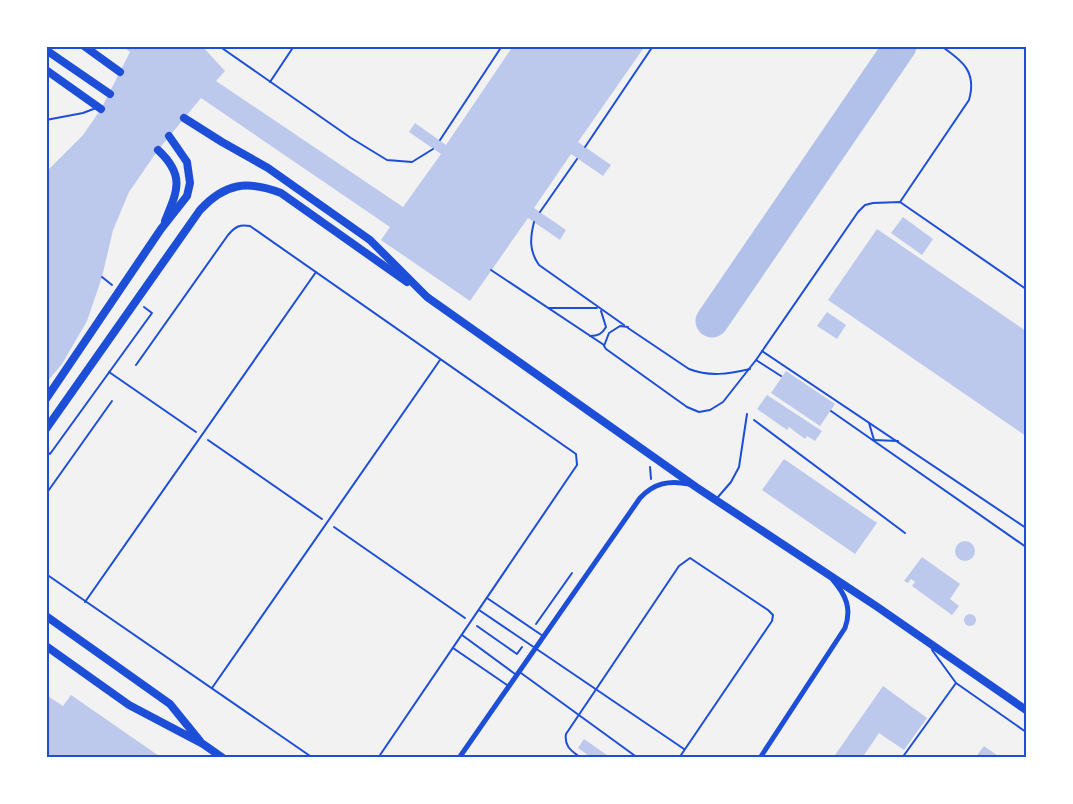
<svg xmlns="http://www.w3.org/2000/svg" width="1073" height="804" viewBox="0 0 1073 804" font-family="'Crimson Pro',serif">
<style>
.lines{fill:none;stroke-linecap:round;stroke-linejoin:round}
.taxiway{stroke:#b2c1ea;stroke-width:33}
.building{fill:#bdc9ec}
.path{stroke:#1d4ed8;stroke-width:2}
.service{stroke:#1d4ed8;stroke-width:2}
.minor{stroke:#1d4ed8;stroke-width:5}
.trunk{stroke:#1d4ed8;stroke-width:8}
.neatline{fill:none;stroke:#1d4ed8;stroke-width:2}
</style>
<rect width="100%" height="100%" fill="#f2f2f2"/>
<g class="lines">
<!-- taxiway -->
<polyline class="taxiway" points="712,321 900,46"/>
</g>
<!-- building -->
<g class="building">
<polygon points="122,46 202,46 225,71 216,81 403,207 441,154 409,132 415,123 446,145 513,46 645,46 578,142 611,165 603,176 571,154 534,208 566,230 560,240 528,218 470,301 381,240 390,227 201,98 158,150 129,192 113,230 102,277 87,321 62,364 46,383 46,172 83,135 101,109 130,52"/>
<polygon points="903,217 933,239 922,255 891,233"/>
<polygon points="877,229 1026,331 1026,436 828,300"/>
<polygon points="827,312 846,325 837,339 817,326"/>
<polygon points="786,371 835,404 820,426 771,393"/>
<polygon points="767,395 822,431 815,441 807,436 805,439 789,427 787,430 757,409"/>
<polygon points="784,459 877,523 855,554 762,490"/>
<circle cx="965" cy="551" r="10"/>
<polygon points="922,557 960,584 950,599 959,606 952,615 912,586 915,582 911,579 908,583 904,581"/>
<circle cx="970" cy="620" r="6"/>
<polygon points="883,686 927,718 904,750 879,733 862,758 833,758"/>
<polygon points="46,695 63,706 71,695 159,756 158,758 46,758"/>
<polygon points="584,739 611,758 592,758 578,748"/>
<polygon points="984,746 1001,758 975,758"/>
</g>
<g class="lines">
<!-- path -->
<g class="path">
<polyline points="102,277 112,285"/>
<polyline points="109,372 196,432"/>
<polyline points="754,420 905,533"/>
<polyline points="208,440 322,519"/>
<polyline points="46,451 50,454 152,313 144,307"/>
<polyline points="650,467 651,479"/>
<polyline points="334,527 465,618"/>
<polyline points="536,624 572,573"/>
<polyline points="477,626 517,654 522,647"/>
</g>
<!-- service -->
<g class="service">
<polyline points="219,46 351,138 387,160 412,162 433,149"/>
<polyline points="270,82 294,46"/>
<polyline points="46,120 83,113 96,108"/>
<polyline points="440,140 502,46"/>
<polyline points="585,147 653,46"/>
<path d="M 900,202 L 969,100 C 977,72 963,61 941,46"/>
<polyline points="540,212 577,159"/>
<path d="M 534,222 C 530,238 529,251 539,265 L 624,325"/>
<polyline points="491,270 604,345"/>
<polyline points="549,308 597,308"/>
<polyline points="628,327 620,326 609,333 604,346 606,349 687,407 699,412 710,410 723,402 756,360 858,212 865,205 873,203 900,202 1026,289"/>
<path d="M 628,328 L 689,369 C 710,377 728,374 750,369"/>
<path d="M 590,336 C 598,336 602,334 606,327 L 601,311"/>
<polyline points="762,351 1026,528"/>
<polyline points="756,360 781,376"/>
<path d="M 136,365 L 228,235 C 235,227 239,224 250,226 L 576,454 L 577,465 L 378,758"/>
<polyline points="831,411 1026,547"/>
<polyline points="869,423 874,440"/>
<polyline points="874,440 898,441"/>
<polyline points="46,494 112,401"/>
<polyline points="718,497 731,482 739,467 747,414"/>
<polyline points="46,574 313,758"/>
<polyline points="487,598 543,636"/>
<polyline points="85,602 316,272"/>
<polyline points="479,610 684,749"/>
<polyline points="462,635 515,674"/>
<polyline points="453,648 507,685"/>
<polyline points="932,650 956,683 1026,732"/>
<polyline points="521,673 638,758"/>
<polyline points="212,688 440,360"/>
<path d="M 581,758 C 572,751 564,747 566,734 L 679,566 L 690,558 L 768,610 L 773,615 L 772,621 L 679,758"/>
<polyline points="902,758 956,683"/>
</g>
<!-- minor -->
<g class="minor">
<path d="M 459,758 L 640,498 C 654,483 669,480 689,484"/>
<path d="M 760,758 L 845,628 C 852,609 846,595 833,580"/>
</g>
<!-- trunk -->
<g class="trunk">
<polyline points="84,46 120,72"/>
<polyline points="46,50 110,94"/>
<polyline points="46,70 101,109"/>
<polyline points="184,118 222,142 268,168 370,240 427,297 696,487 876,606 1026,710"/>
<path d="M 158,150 C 185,175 178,190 165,221"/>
<polyline points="46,399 161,229 187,196 190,183 187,162 169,136"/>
<path d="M 46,429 L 200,210 C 225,183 247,180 281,193 L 407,282"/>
<polyline points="46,616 170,704 200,741"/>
<polyline points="46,646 129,705 203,744 223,758"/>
</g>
</g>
<!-- border -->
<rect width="1073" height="804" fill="none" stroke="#ffffff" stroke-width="96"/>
<rect x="48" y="48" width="977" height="708" class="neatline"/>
</svg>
